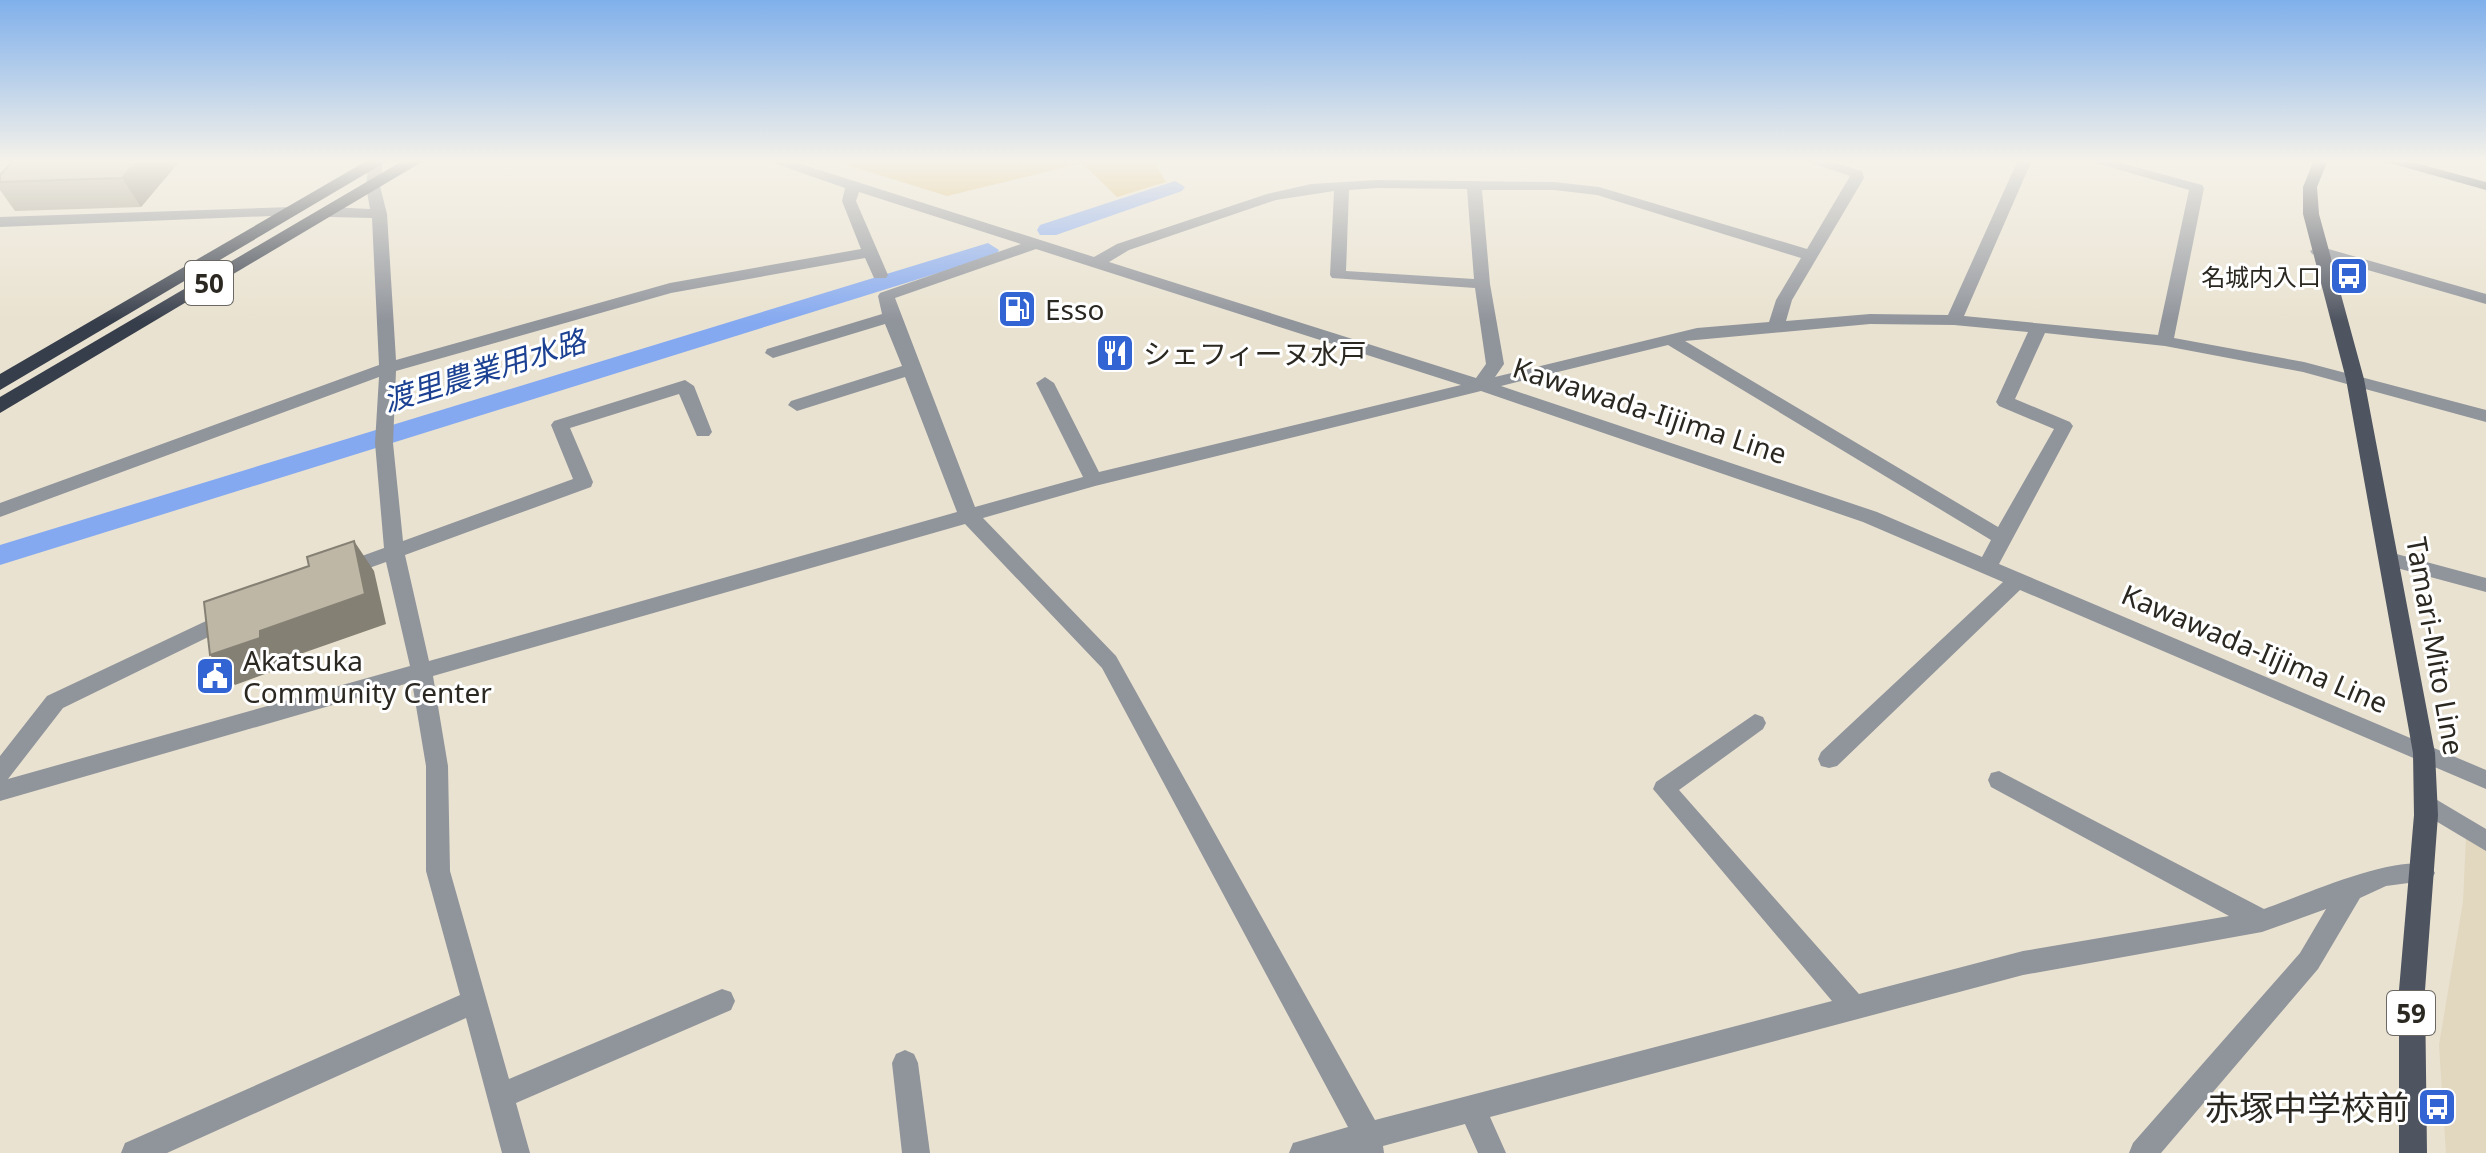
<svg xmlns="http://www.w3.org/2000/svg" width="2486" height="1153" viewBox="0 0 2486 1153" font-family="'Noto Sans','Noto Sans JP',sans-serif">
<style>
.built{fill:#e2d7bf}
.green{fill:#debb6c}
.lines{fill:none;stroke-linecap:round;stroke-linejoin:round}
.canal{fill:#85a9f0;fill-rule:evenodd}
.minor{fill:#90949b;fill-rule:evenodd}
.major{fill:#4e5460;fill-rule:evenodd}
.highway{fill:#373e4b;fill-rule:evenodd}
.wall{fill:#a39d8f}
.shaded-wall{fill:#858074}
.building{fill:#beb7a6;stroke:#858074;stroke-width:2}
.labels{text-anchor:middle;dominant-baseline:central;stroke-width:6;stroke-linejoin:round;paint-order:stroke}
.far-poi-label{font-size:24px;fill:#2b2822;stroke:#fff;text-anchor:end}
.shield{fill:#fff;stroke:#6b6864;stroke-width:2}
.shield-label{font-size:26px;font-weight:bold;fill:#2b2822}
.poi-label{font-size:28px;fill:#2b2822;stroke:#fff;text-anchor:start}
.street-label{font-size:28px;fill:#2b2822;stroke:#fff}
.water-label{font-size:30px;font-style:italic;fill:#1c4192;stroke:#fff}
.near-poi-label{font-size:34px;fill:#2b2822;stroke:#fff;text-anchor:end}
</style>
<rect width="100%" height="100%" fill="#e9e2d0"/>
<!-- built -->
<polygon class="built" points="2466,838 2486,850 2486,1153 2446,1153 2439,1045 2463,902"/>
<!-- green -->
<polygon class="green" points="831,160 1153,160 1166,182 1117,197 1082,163 947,196"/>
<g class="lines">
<!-- canal -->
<g class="canal">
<polygon points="1175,181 1185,187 1182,191 1056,235 1040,235 1037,230 1040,225"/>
<polygon points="988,243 999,250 996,255 0,565 0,545"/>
</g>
<!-- minor -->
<g class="minor">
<path d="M 369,160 L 383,160 L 380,186 L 387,214 L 396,360 L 670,283 L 861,249 L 842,201 L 845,188 L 765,160 L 788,160 L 1094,257 L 1117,244 L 1267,194 L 1311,184 L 1377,180 L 1554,182 L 1599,187 L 1807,249 L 1850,176 L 1803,160 L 1826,160 L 1862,171 L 1864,178 L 1792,300 L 1786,321 L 1870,314 L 1948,315 L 2018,160 L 2032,160 L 1964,316 L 2158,335 L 2189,190 L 2086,160 L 2110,160 L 2202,185 L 2204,188 L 2174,338 L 2304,362 L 2486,410 L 2486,422 L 2303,372 L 2165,346 L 2045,333 L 2015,399 L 2070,422 L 2073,426 L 1999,564 L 2486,770 L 2486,789 L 2020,590 L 1837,766 L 1829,768 L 1821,766 L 1818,759 L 1821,752 L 2003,582 L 1863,522 L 1481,391 L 1095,486 L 983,518 L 1116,656 L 1375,1120 L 1832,1001 L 1653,789 L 1656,782 L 1755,714 L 1763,717 L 1766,723 L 1763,729 L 1679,790 L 1859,994 L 2023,951 L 2229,916 L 1991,787 L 1988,780 L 1991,773 L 1999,771 L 2264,909 C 2302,896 2396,853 2431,866 L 2435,873 L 2431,880 L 2386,886 L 2360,898 L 2318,969 L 2161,1153 L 2129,1153 L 2133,1143 L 2300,953 L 2326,909 L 2262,932 L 2023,975 L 1490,1117 L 1506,1153 L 1478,1153 L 1465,1124 L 1383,1146 L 1384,1153 L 1289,1153 L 1293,1143 L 1348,1127 L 1102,668 L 965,524 L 433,676 L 448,766 L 450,871 L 509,1079 L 722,989 L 731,992 L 735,1001 L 731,1010 L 516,1103 L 530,1153 L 502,1153 L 466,1018 L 167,1153 L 121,1153 L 125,1143 L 460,995 L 426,871 L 426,766 L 412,682 L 0,801 L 0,756 L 47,696 L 223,613 L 237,613 L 240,618 L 237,623 L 63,708 L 8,779 L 410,666 L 386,562 L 344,577 L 337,575 L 334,570 L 337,565 L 384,548 L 375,443 L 379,377 L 0,517 L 0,503 L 379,365 L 372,218 L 329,217 L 321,212 L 329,207 L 370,209 L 366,186 ZM 1377,188 L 1467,189 L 1474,279 L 1346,271 L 1349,190 ZM 1482,190 L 1554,190 L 1597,195 L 1801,258 L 1776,300 L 1769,322 L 1697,328 L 1495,377 L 1504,364 L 1490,284 ZM 1334,191 L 1330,275 L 1332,278 L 1475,288 L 1486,364 L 1476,378 L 1109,262 L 1129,250 L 1276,200 ZM 859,192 L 1021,244 L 880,293 L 878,296 L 882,314 L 767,349 L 765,353 L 773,358 L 885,324 L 902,366 L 791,401 L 788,405 L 797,411 L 905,377 L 957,512 L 429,661 L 405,555 L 591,487 L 593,482 L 570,428 L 679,394 L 697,436 L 709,436 L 712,432 L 694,386 L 685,380 L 554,421 L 551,425 L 573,479 L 403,541 L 393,443 L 396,371 L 671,293 L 865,258 L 874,278 L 886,278 L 888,275 L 856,201 ZM 1036,249 L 1089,266 L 1461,385 L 1099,472 L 1054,383 L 1045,377 L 1036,383 L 1083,477 L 975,507 L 895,298 ZM 1870,324 L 1954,325 L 2028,332 L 1996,402 L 1999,406 L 2054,429 L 1998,527 L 1685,341 ZM 1668,345 L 1991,540 L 1982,557 L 1877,512 L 1501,386 Z"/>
<polygon points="291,207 299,212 296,215 0,227 0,217"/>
<polygon points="2318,246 2486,294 2486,304 2312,254 2310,251"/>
<polygon points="2389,552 2486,578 2486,592 2382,564 2379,559 2382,554"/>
<polygon points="2427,794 2486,829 2486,851 2419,811 2415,804 2419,797"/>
<polygon points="905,1050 914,1054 918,1063 930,1153 902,1153 892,1063 896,1054"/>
</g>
<!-- major -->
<g class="major">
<polygon points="2314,160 2328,160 2317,187 2319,214 2364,379 2435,753 2438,815 2425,990 2427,1153 2399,1153 2399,990 2414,815 2413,753 2346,379 2303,214 2303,187"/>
<polygon points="2379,160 2404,160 2486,182 2486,190"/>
</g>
<!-- highway -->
<g class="highway">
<polygon points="368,160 389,160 0,390 0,374"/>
<polygon points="404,160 425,160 0,413 0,397"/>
</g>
</g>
<!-- wall -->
<polygon class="wall" points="14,160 177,160 178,163 141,207 15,211 0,190 0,175"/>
<!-- shaded-wall -->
<g class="shaded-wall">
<polygon points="138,160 177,160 178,163 141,207 122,178"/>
<polygon points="354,541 374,571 386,624 283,660 284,667 235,685 210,655 260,631"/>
</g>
<!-- building -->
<g class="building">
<polygon points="14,160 138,160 122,178 0,182 0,175"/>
<polygon points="354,541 365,594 260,631 260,638 210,655 204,602 309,566 307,557"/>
</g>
<!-- sky -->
<linearGradient id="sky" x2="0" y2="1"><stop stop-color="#80b0eb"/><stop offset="0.5" stop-color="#f5f2ea"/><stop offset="1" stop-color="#f5f2ea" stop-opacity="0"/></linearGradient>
<rect width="2486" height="322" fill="url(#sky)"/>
<!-- icons -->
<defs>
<g id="bus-square" transform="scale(2)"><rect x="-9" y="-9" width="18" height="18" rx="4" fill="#3264d3" stroke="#fff"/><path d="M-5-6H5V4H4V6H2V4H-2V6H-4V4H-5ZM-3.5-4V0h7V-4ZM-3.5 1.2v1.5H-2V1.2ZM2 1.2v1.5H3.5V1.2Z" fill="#fff"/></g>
<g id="fuel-square" transform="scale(2)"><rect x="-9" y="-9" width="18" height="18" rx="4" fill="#3264d3" stroke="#fff"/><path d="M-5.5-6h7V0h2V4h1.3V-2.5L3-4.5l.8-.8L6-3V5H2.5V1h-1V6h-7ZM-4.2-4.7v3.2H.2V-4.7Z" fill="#fff"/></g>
<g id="restaurant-square" transform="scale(2)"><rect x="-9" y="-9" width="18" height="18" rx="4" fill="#3264d3" stroke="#fff"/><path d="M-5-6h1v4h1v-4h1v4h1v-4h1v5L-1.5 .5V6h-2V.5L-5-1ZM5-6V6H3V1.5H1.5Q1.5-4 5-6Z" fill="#fff"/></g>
<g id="civic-square" transform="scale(2)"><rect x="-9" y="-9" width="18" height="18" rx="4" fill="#3264d3" stroke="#fff"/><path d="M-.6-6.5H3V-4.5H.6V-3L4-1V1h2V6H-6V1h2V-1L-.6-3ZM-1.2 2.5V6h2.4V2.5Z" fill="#fff"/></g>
</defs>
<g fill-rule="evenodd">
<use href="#bus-square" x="2349" y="276"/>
<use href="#fuel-square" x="1017" y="309"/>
<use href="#restaurant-square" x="1115" y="353"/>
<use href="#civic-square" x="215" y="676"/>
<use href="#bus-square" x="2437" y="1107"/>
</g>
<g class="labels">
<!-- far-poi labels -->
<g class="far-poi-label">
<text x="2321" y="276">名城内入口</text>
</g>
<!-- shield labels -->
<g class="shield">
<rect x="185" y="261" width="48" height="44" rx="6"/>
<rect x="2387" y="991" width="48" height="44" rx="6"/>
</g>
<g class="shield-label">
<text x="209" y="283">50</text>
<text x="2411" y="1013">59</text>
</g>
<!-- poi labels -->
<g class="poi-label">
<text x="1045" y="309">Esso</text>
<text x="1143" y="353">シェフィーヌ水戸</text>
<text x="243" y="660">Akatsuka<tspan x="243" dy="32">Community Center</tspan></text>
</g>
<!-- street labels -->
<g class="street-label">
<text transform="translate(1650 410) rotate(18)">Kawawada-Iijima Line</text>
<text transform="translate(2436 646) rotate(80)">Tamari-Mito Line</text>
<text transform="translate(2255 648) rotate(23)">Kawawada-Iijima Line</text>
</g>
<!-- water labels -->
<g class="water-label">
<text transform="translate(484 370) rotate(-17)">渡里農業用水路</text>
</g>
<!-- near-poi labels -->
<g class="near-poi-label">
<text x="2409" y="1107">赤塚中学校前</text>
</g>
</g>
</svg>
